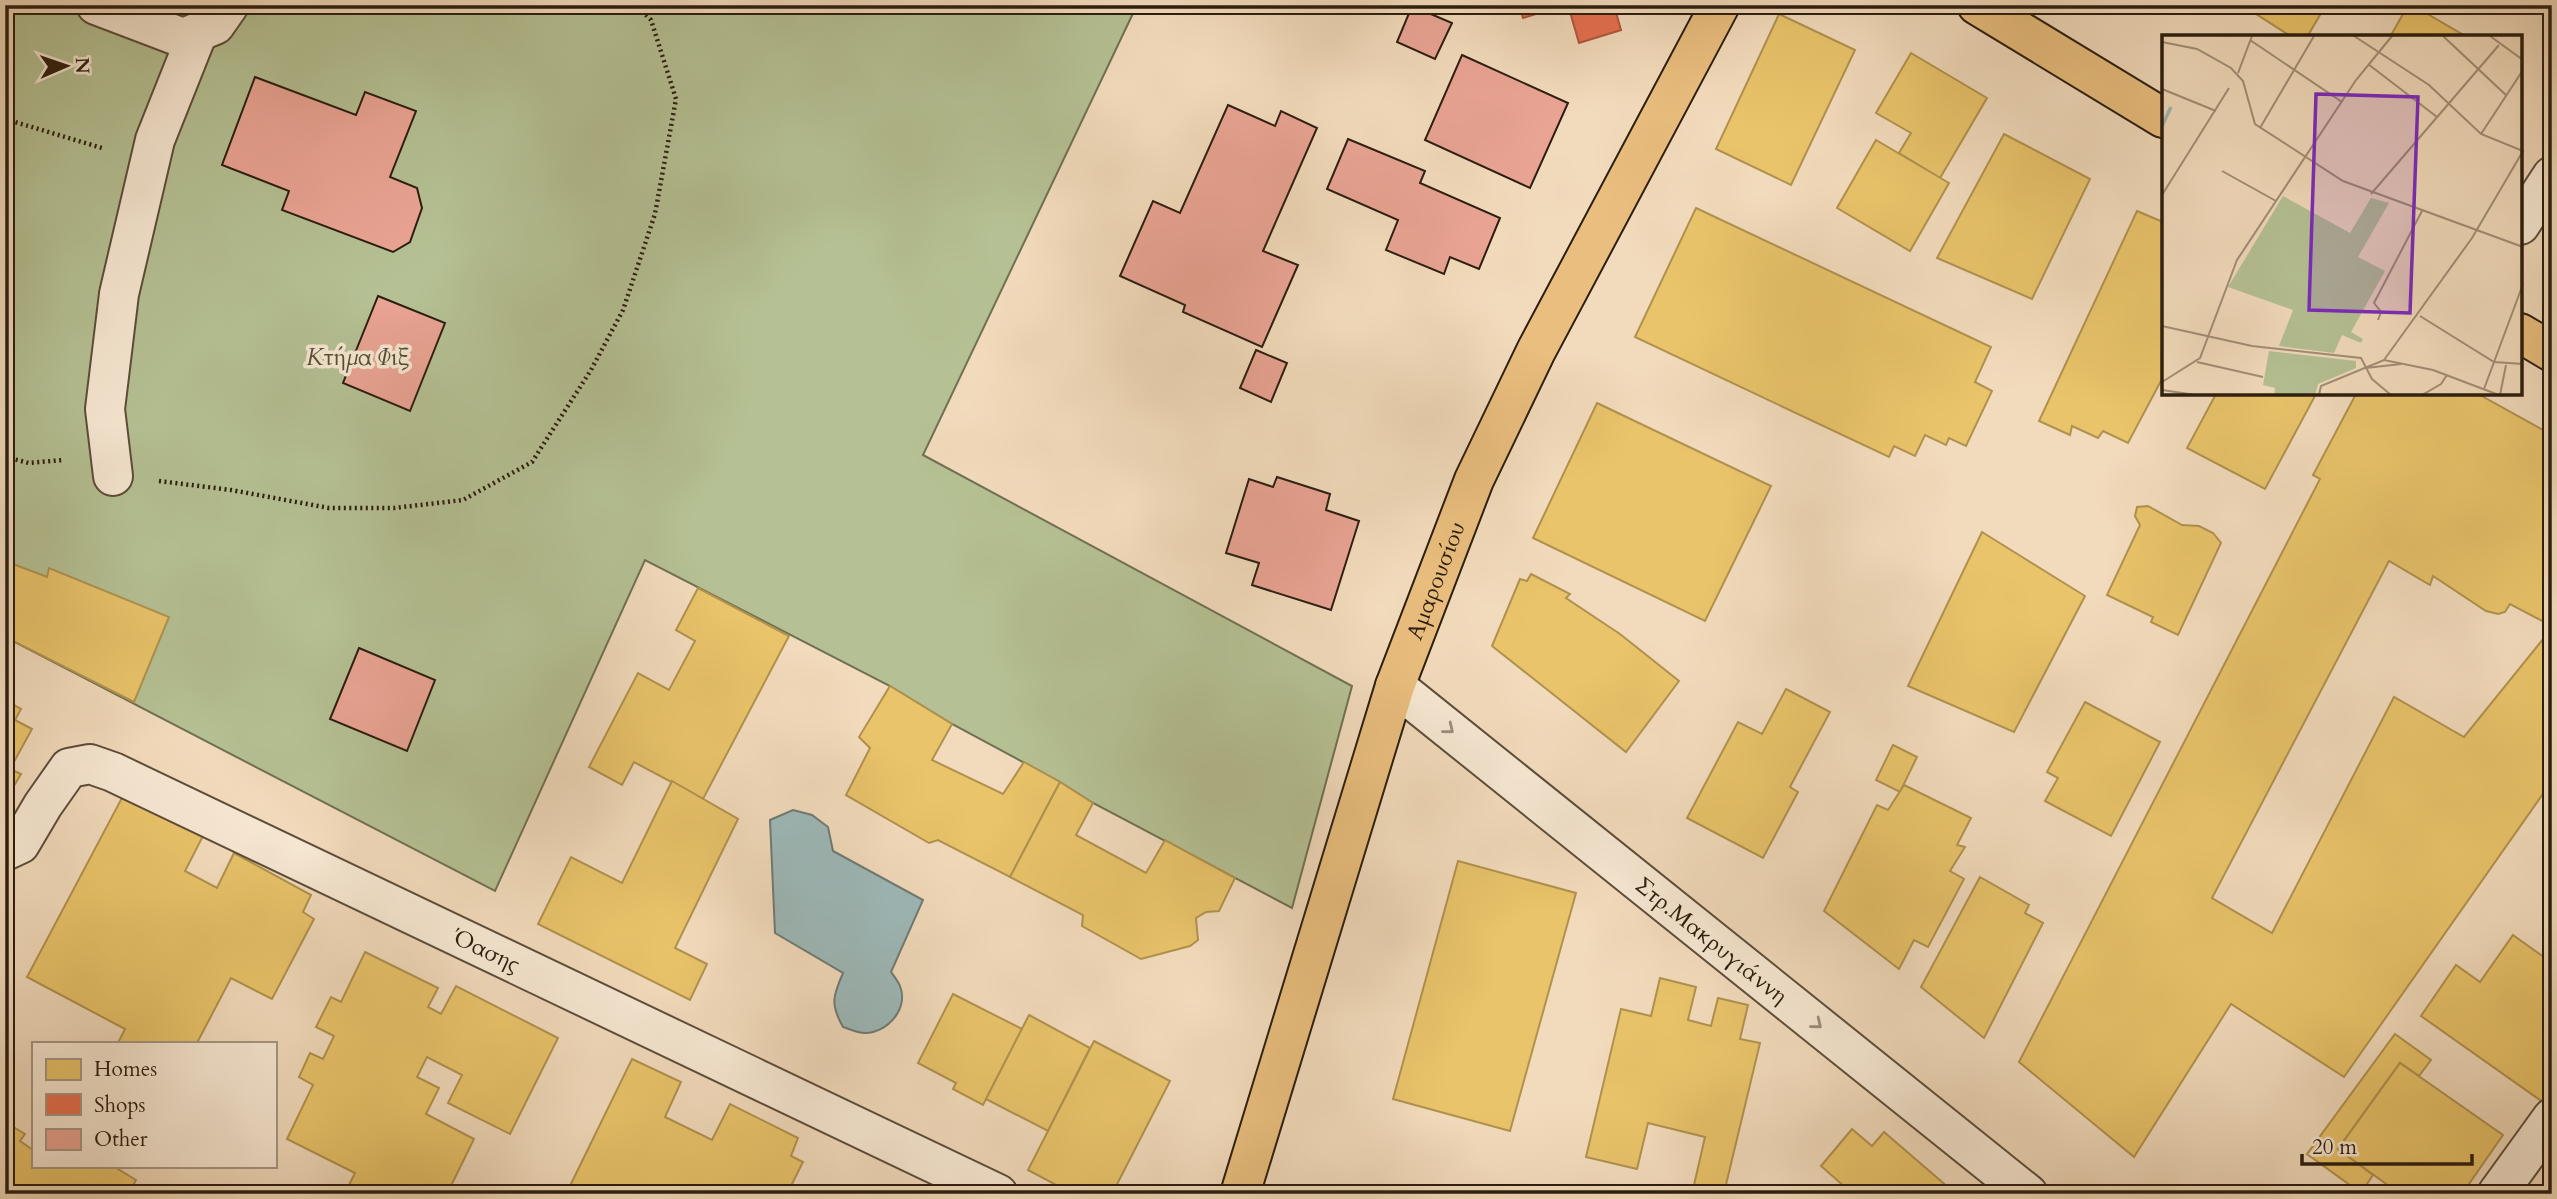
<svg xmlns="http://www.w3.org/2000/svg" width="2557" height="1199" viewBox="0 0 2557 1199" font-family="Cardo,serif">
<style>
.green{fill:#b5c194;stroke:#707052;stroke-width:2}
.water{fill:#9db9b9;stroke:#6f7b75;stroke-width:2}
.homes{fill:#e9c46a;stroke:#b0924f;stroke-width:2}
.shops{fill:#e76f51;stroke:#af573d;stroke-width:2}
.building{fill:#eaa494;stroke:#2b1e0f;stroke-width:2}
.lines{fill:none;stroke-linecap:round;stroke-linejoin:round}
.minor-casing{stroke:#5d4d3a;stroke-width:42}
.major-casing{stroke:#2b1e0f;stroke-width:42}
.path{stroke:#2b1e0f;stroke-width:4.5;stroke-dasharray:2 3.5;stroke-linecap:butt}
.minor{stroke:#f7e8d3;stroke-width:38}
.major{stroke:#e9be7e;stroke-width:38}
.oneway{stroke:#9b8d7b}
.labels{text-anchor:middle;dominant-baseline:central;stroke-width:7;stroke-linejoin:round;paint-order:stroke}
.park-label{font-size:23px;font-style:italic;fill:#544f37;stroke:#f7e8d3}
.street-label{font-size:23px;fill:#2b1e0f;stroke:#f7e8d3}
.inset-river{fill:none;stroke:#9db9b9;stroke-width:3.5}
.inset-road{fill:none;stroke:#a28f77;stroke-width:2}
.view{fill:#7b2cbf;fill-opacity:0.15;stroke:#7b2cbf;stroke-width:3.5}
.inset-edge{fill:none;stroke:#2b1e0f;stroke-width:3.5}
</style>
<rect width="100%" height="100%" fill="#f2dbbc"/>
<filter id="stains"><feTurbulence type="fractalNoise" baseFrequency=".00286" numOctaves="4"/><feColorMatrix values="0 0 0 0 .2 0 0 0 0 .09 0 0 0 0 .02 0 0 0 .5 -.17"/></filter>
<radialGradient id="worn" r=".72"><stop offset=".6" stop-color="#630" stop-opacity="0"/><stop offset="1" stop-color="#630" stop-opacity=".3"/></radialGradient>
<!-- green -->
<polygon class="green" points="5,5 1137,5 923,455 1352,686 1292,908 1093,803 1060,782 952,724 890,686 645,560 495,891 5,637"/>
<!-- water -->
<path class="water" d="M 793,810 L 812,815 L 828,827 L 833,851 L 923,900 L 891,972 C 894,976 898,981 900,986 C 909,1009 887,1033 865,1033 C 858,1033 849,1029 843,1027 C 830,1004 833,996 843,973 L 775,933 L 770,820 Z"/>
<!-- homes -->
<g class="homes">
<polygon points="2242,5 2326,5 2307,37 2292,37"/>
<polygon points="2408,5 2412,5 2467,37 2390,37"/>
<polygon points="1779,14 1855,50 1791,185 1716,149"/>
<polygon points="1911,53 1987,98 1940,178 1899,153 1911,133 1876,113"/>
<polygon points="2004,134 2090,179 2032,299 1937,258"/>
<polygon points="1876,140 1949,183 1910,251 1837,208"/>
<polygon points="1696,208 1991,347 1975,382 1992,391 1966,446 1949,438 1946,445 1925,435 1915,456 1894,446 1889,457 1635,337"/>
<polygon points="2137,211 2163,222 2163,377 2128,443 2103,431 2098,438 2072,426 2070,435 2039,421"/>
<polygon points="2216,394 2316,394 2265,489 2187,448"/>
<polygon points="2356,394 2478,394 2552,435 2552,626 2510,604 2505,612 2498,614 2486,611 2433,576 2430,585 2389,561 2212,898 2272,933 2394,697 2464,737 2552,628 2552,781 2344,1077 2231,1004 2134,1157 2019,1062 2320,479 2313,475"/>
<polygon points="1597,403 1771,486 1705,621 1533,538"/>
<polygon points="2148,506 2182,525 2199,526 2213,533 2221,543 2178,635 2151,622 2153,617 2107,595 2140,525 2135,516 2137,507"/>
<polygon points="1982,532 2085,596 2014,732 1908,686"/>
<polygon points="5,561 47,577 49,568 169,617 134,702 5,637"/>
<polygon points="1531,574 1570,594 1566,598 1620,634 1679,681 1626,752 1492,646 1520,579 1527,581"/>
<polygon points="698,588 789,636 703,799 634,762 622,785 589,767 638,673 669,690 695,641 676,630"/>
<polygon points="890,686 952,724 932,760 1003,794 1024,762 1060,782 1010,877 938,840 929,843 846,795 870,748 859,737"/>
<polygon points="1786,689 1830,712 1790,787 1798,792 1763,858 1687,818 1738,722 1762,734"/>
<polygon points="5,700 21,709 15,720 32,729 10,769 21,774 5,801"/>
<polygon points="2085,702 2160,742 2111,836 2045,801 2058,778 2047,772"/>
<polygon points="1893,745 1917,757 1900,792 1876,780"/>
<polygon points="672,781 738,819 675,948 707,964 690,1000 538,924 571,857 622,883"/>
<polygon points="1060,782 1093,803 1076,835 1146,873 1165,840 1235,878 1219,911 1206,912 1196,918 1198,940 1190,946 1141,959 1082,926 1083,915 1010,877"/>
<polygon points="1904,785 1971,818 1957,845 1965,847 1950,871 1964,879 1928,947 1914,940 1899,969 1824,911 1877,805 1888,810"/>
<polygon points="124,794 203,836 185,871 217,888 234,853 311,895 303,912 314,919 272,999 231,978 197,1043 118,1043 125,1029 27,977"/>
<polygon points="1458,861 1576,893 1510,1131 1393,1099"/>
<polygon points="1980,877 2029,905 2025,913 2043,923 1984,1038 1921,987"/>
<polygon points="2513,935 2552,963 2552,1098 2547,1105 2421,1016 2456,965 2480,982"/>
<polygon points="365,952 438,988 428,1007 441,1014 456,986 558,1038 510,1134 448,1103 462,1075 427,1057 417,1077 439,1088 426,1114 474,1139 447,1194 347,1194 345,1193 355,1173 287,1139 313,1085 299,1077 310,1053 323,1059 334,1036 316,1027 331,997 341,1002"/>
<polygon points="1660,978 1696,987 1688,1020 1711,1026 1718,998 1748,1005 1740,1039 1760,1043 1724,1193 1694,1185 1705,1137 1648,1123 1637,1169 1586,1157 1621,1009 1651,1016"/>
<polygon points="953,994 1022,1029 983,1105 953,1089 956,1083 918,1063"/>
<polygon points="1029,1015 1090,1048 1048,1131 986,1099"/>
<polygon points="2395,1034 2431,1060 2419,1076 2400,1063 2338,1149 2373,1175 2361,1193 2307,1154"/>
<polygon points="1094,1041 1170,1081 1112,1194 1073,1194 1028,1170"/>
<polygon points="632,1059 681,1082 665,1117 712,1140 730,1104 798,1138 791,1156 803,1162 787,1194 566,1194"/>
<polygon points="2400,1063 2503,1135 2462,1194 2400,1194 2338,1149"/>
<polygon points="5,1122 25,1134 20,1141 33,1150 33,1166 113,1166 136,1180 128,1194 5,1194"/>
<polygon points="1852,1129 1872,1146 1884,1132 1956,1194 1841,1194 1846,1188 1821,1166"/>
</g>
<!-- shops -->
<g class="shops">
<polygon points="1519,5 1565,5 1523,18"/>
<polygon points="1568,5 1614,5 1621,30 1579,43"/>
</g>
<!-- building -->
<g class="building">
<polygon points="1412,6 1452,23 1435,59 1397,42"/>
<polygon points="1462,55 1568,103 1530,188 1425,140"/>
<polygon points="255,77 356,115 365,92 416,111 390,177 417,188 422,208 410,242 393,252 282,210 289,191 222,165"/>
<polygon points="1228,105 1275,126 1281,111 1317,128 1263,251 1298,265 1262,347 1183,312 1185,305 1120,276 1153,201 1180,213"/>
<polygon points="1348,139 1425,171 1420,183 1500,218 1479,269 1450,257 1444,274 1386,250 1398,220 1327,189"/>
<polygon points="378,296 445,323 410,411 343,383"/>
<polygon points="1256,350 1287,363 1271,402 1240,388"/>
<polygon points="1277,477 1330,494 1326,510 1359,521 1331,610 1252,585 1259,563 1226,553 1249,479 1273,487"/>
<polygon points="359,648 435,680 407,751 330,719"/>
</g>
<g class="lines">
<!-- minor casing -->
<g class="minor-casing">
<g id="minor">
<polyline points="96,5 183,38 215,25 229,5"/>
<polyline points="2520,225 2552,176"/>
<polyline points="113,476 105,409 119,294 155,140 198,32"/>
<path id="s1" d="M 1395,686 L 2028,1194"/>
<path id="s2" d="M 5,851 L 20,844 L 43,805 L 69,768 L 90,764 L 113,772 L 998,1194"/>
<polyline points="2497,1194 2552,1118"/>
</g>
</g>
<!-- major casing -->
<g class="major-casing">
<g id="major">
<polyline points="1977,5 2163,118"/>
<polyline points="2520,333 2552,352"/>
<path id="s3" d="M 1240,1194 L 1395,686 L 1474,480 L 1536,351 L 1720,5"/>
</g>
</g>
<!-- path -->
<g class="path">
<polyline points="5,119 102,148"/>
<polyline points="5,457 29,463 63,460"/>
<polyline points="159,481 231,490 329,508 394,508 463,500 532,462 591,370 623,310 655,214 676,99 651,20 636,5"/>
</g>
<!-- minor -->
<use href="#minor" class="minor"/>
<!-- major -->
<use href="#major" class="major"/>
</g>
<!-- one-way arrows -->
<defs><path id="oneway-chevron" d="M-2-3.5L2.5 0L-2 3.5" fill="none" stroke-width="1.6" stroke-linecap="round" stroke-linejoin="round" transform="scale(1.75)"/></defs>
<g class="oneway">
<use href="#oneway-chevron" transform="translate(1449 729) rotate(39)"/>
<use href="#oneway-chevron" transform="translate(1817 1024) rotate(39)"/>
</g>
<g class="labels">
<!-- park labels -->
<g class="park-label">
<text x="358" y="357">Κτήμα Φιξ</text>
</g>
<!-- street labels -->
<g class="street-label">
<text stroke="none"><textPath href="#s3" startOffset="644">Αμαρουσίου</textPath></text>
<text stroke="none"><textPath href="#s1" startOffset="406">Στρ.Μακρυγιάννη</textPath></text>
<text stroke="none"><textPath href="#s2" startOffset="567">Όασης</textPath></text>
</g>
</g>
<!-- overview -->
<g transform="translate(2162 35)">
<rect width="360" height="360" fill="#f2dbbc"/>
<path d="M 121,161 L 188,198 L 209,163 L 227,168 L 196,222 L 223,236 L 189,297 L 201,304 L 199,308 L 180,300 L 172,318 L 117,311 L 131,275 L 66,252 ZM 107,316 L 194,326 L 194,333 L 156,349 L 153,360 L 112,360 L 113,353 L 101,350 Z" fill="#b5c194"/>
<path class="inset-river" d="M 0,91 L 9,72"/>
<path class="inset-road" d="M 192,1 L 267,50 L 319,99 L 361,116 L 310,203 L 222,325M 281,1 L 345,61M 328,1 L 361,25M 88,5 L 180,67M 0,7 L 35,14 L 69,33 L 81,46 L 93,89 L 181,146 L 361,212M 206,29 L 275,82M 76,38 L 90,1M 0,54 L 54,76M 98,93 L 152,1M 319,99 L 361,35M 60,136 L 114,166M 209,159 L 337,10M 0,160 L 67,53M 258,281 L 332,327 L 361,329M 216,285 L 219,277 L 212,268 L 260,176M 0,291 L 90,311 L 199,323 L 210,344 L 229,360M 35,327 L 101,342M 204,333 L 239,329M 0,347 L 38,323 L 75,225 L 194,45 L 230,1M 322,354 L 361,249M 0,355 L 34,360M 157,360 L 159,351 L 222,325 L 271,335 L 337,360M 260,360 L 279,349 L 285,340M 338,360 L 344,330"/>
<path class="view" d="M 154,59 L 256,62 L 248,278 L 147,275 Z"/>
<rect width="360" height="360" class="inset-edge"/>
</g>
<!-- margin -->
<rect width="2557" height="1199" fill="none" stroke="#f2dbbc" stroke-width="28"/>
<rect x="7" y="7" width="2543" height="1185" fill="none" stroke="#2b1e0f" stroke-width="3.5"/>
<rect x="14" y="14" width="2529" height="1171" fill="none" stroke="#2b1e0f" stroke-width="2"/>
<!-- legend -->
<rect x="32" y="1042" width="245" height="126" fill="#f7e8d3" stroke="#a59785" stroke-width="2"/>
<rect x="46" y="1059" width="35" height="21" fill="#e9c46a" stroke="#a59785" stroke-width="2"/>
<text x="94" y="1076" font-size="21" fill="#2b1e0f">Homes</text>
<rect x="46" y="1094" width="35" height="21" fill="#e76f51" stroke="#a59785" stroke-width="2"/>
<text x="94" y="1112" font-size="21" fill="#2b1e0f">Shops</text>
<rect x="46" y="1129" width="35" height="21" fill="#eaa494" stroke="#a59785" stroke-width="2"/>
<text x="94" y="1146" font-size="21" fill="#2b1e0f">Other</text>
<!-- north arrow -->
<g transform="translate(66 66) rotate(88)" stroke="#f7e8d3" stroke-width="5" paint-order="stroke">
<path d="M0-5L12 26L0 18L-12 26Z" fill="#2b1e0f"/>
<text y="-10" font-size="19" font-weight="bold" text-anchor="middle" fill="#2b1e0f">N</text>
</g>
<!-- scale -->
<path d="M2302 1154v10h170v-10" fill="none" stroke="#2b1e0f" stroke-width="3.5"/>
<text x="2312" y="1154" font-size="21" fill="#2b1e0f" stroke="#f7e8d3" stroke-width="5" paint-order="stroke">20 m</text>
<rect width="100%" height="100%" filter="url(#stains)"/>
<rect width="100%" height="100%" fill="url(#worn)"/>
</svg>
